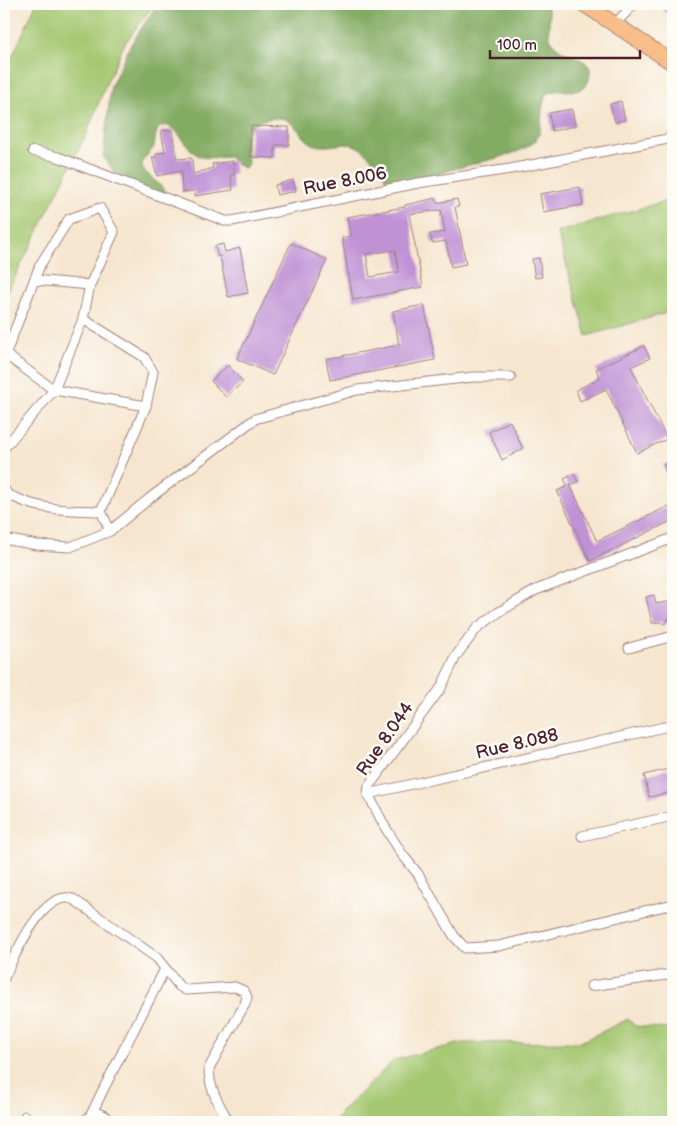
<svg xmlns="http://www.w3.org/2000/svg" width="677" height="1126" viewBox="0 0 677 1126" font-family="'Balsamiq Sans',sans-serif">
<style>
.green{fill:#a4c771;stroke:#77734e}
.forest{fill:#83ac63;stroke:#666647}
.building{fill:#bf91d5;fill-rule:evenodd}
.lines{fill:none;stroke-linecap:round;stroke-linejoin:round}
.minor-casing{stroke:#a0827d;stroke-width:11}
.primary-casing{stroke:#a0827d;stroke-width:17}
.minor{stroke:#fff;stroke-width:9}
.primary{stroke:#f8bd89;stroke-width:15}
.labels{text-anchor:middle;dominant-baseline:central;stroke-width:5;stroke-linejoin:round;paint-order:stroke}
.street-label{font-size:18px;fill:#4a1f2b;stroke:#fdfcf7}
</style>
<rect width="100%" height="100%" fill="#fdfcf7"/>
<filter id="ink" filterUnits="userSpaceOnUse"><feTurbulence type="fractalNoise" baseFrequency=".02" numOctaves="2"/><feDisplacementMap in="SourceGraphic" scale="10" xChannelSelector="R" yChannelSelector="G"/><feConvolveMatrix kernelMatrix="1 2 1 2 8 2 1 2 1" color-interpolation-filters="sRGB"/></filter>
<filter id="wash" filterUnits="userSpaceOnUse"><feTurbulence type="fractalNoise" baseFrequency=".0096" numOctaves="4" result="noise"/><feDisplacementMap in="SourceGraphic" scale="20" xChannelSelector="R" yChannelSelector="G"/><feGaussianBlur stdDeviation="1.12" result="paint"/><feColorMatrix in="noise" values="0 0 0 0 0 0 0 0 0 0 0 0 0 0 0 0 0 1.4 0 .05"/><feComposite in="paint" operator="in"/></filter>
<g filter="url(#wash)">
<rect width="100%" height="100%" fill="#f6e6cf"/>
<!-- green -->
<g class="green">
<polygon points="36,4 154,4 125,43 106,84 86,135 4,299 4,75"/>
<polygon points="673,199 673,311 587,336 557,232"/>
<polygon points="628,1019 635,1026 666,1029 673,1033 673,1122 334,1122 335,1118 394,1060 462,1043 581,1042"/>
</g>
<!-- forest -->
<path class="forest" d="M 157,4 L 545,4 C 546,6 547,8 548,10 C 552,21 545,34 553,43 C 561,55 581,56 588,65 C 590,67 590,70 590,72 C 589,104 557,82 546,96 C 539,107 544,129 536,140 C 524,155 473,163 454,169 C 445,171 435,176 425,178 C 415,181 403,182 392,184 L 388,182 C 379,169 365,144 347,144 C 337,144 326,148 316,145 C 304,142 298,126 287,120 C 283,117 274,118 268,119 C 239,124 246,140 248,163 L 247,166 L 244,168 L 240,166 L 229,157 C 220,157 208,159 199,156 C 187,151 176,121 162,126 C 160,127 158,128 157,131 C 155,135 155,141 154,146 C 152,152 141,159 142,165 C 142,173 163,185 166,193 L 162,196 L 120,181 L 103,156 L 111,86 L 130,46 Z"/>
<g id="blocks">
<!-- building -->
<g class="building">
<polygon points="657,4 673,4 673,18"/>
<polygon points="621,101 625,120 615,122 610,104"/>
<polygon points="572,109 575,126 552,131 549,113"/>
<polygon points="251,126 289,127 289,145 275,145 275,158 250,157"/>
<polygon points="172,130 177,159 192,158 193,174 213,168 212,164 233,161 235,174 231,175 233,190 195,196 194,191 182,192 181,171 157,176 152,157 156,157 156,154 165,152 161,131"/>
<polygon points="293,180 296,191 277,195 275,185"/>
<polygon points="580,187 583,205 543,212 540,194"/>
<path d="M 436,198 L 437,203 L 457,199 L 459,206 L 455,207 L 466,264 L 451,267 L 446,241 L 432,243 L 430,234 L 445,232 L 441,210 L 409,214 L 423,287 L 353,300 L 342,238 L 351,236 L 347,217 L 405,207 L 405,205 ZM 395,250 L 399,272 L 370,277 L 366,254 Z"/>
<polygon points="291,243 327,260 273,375 237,359"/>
<polygon points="223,244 225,252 240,248 248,293 228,297 220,256 218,257 215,246"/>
<polygon points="539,258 542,277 535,278 532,259"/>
<polygon points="424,305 435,360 330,380 326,359 399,345 393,311"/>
<polygon points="644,346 650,358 631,367 667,439 637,453 606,389 580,401 576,390 600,378 596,369"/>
<polygon points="228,365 243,382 226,397 211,381"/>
<polygon points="510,421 523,449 502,460 489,432"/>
<polygon points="673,460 673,487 663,465"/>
<polygon points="574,474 578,482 570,485 597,541 673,504 673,520 590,561 557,491 568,486 564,479"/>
<polygon points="654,595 656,604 673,601 673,617 670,617 665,624 660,622 652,623 646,597"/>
<polygon points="673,768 673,792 649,797 644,775"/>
</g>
</g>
</g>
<g filter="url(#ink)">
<use href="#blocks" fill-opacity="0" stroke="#a0827d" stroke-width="1"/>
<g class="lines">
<!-- minor casing -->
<g class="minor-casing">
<g id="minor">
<polyline points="615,24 634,4"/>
<polyline points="33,151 58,157 225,221 232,221 418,183 510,169 673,138"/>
<polyline points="34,280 90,285"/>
<polyline points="5,354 54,390 146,406"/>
<polyline points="4,358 40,265 69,219 100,208 114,232 90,285 83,319 144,357 153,372 146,406 101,511 110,531 70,547 37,545 4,539"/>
<polyline points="4,448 54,390 83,319"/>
<path d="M 4,489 C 7,495 10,496 16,498 C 43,511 72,510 101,511"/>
<polyline points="110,531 150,498 255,419 357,390 473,377 511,377"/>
<polyline points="673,538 536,590 499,612 477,628 456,656 441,688 369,786 368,794 385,827 402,854 418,874 454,936 465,948 499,946 673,904"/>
<polyline points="629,648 673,636"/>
<polyline points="368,794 673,725"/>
<polyline points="582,836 673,816"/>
<path d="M 4,978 C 14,956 39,900 65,898 C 67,897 70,899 73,899 L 157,958 L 179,986 L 186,990 L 235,987 L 244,991 L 247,997 L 245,1004 L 209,1068 C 209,1090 219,1104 229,1122"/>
<polyline points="591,986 673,974"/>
<polyline points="91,1115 103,1090 165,969"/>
<polyline points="25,1116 25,1122"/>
<polyline points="84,1122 91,1115 97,1113 105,1116 112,1122"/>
</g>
</g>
<!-- primary casing -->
<g class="primary-casing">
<polyline id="primary" points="584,4 673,63"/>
</g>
<!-- minor -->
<use href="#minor" class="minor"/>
<!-- primary -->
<use href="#primary" class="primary"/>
</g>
</g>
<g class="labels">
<!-- street labels -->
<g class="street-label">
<text transform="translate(345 181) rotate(-11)">Rue 8.006</text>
<text transform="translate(385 739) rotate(-55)">Rue 8.044</text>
<text transform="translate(517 744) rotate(-13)">Rue 8.088</text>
</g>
</g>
<!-- margin -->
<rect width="677" height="1126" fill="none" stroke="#fdfcf7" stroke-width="20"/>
<!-- scale -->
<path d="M490 50v8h150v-8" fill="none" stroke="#4a1f2b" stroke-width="2.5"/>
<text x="497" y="50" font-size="15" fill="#4a1f2b" stroke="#fdfcf7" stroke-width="4" paint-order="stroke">100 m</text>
</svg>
